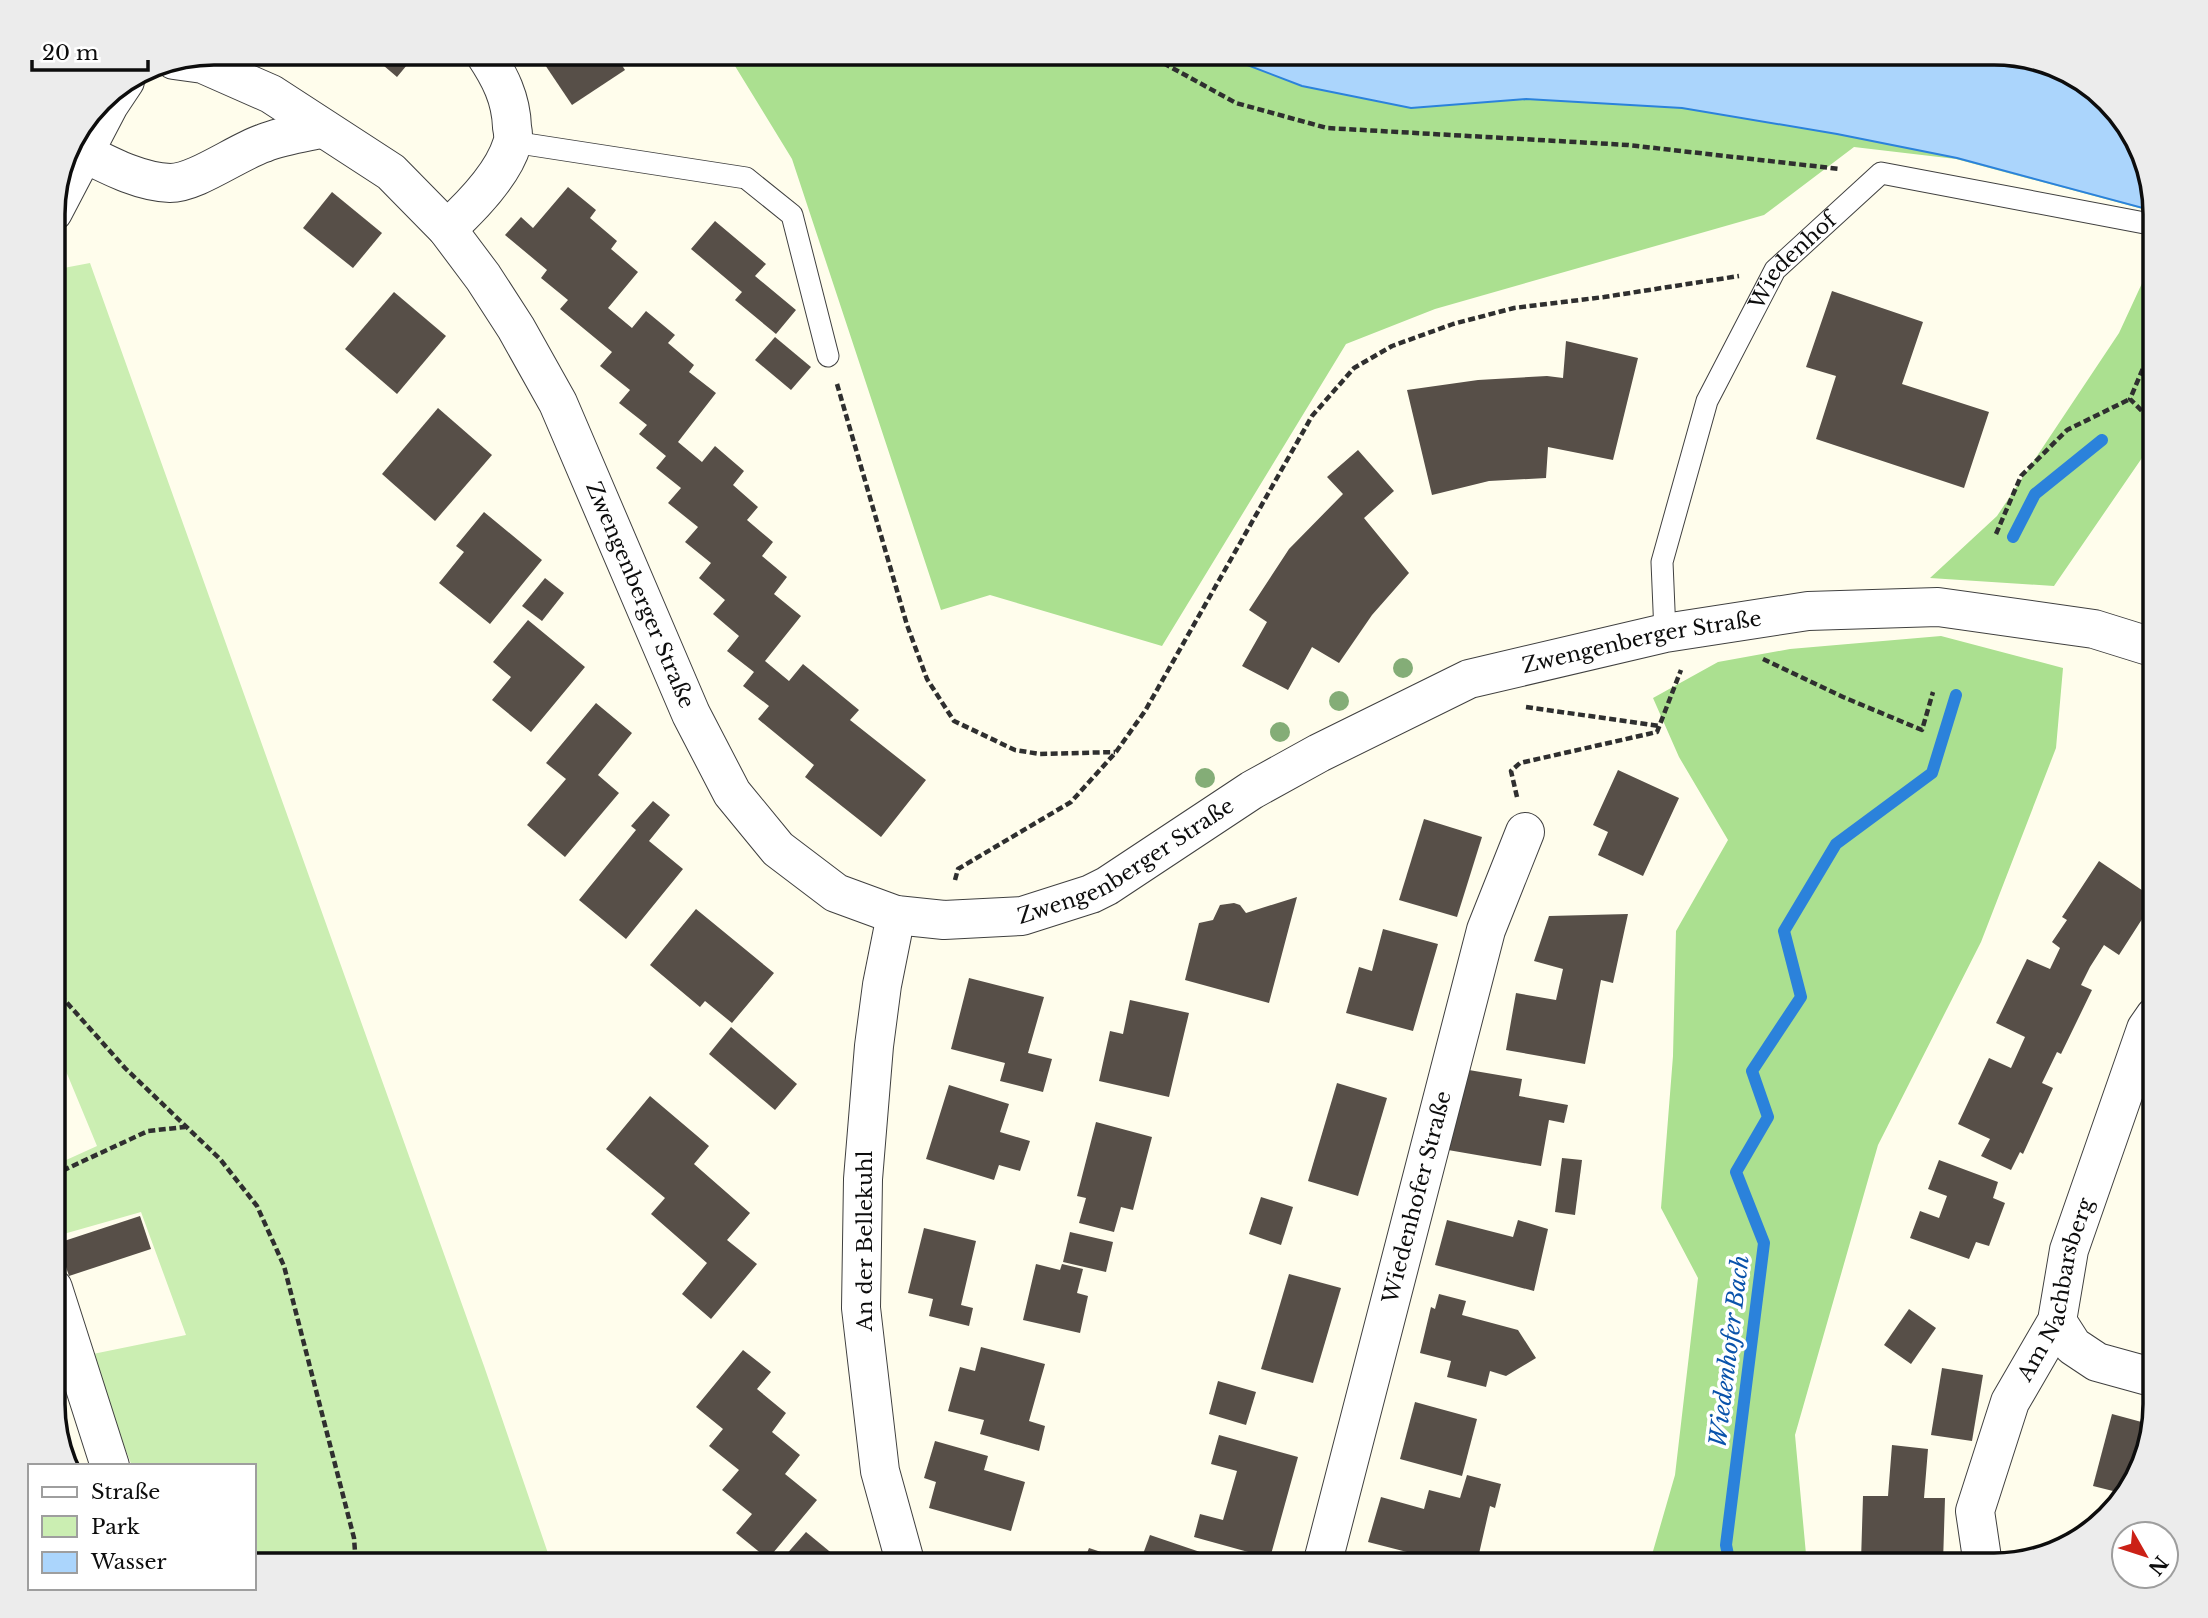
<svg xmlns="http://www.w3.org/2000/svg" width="2208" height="1618" viewBox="0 0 2208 1618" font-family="'Libre Baskerville',serif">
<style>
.green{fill:#cbeeb2}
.forest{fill:#abe090}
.water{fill:#abd5fc;stroke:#2b82db;stroke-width:2}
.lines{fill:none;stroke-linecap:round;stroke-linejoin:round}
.stream{stroke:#2b82db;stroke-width:12}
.building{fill:#574f48}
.service-casing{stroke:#404040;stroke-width:23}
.minor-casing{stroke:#404040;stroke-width:40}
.path{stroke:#2f2f2f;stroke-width:4.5;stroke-dasharray:7 3.5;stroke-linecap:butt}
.service{stroke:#fff;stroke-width:21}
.minor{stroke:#fff;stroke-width:38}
.tree{fill:#84ad77}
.labels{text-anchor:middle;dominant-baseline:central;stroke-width:7;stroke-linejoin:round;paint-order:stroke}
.street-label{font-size:21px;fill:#0d0d0d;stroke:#fff}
.water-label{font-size:23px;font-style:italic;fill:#0a53ab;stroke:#fff}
.rim{fill:none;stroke:#0d0d0d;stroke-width:3.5}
</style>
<rect width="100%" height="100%" fill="#fffdec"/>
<!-- green -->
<polygon class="green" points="90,263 484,1366 552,1565 254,1565 254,1466 132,1466 88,1355 186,1335 141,1212 53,1237 53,1166 97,1146 63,1064 53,1055 53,270"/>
<!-- forest -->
<g class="forest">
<polygon points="727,53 1995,53 2092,86 2139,142 2154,208 2150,211 1956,159 1854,147 1764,215 1435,309 1346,344 1162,646 990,595 941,610 792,159"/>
<polygon points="2150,266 2155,267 2155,439 2054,586 1930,578 1997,516 2119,333"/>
<polygon points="1941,636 2063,668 2056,748 1981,942 1878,1145 1795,1435 1807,1565 1649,1565 1675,1475 1698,1278 1661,1208 1673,1056 1676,931 1728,840 1679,757 1653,698 1718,662 1790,649"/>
</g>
<!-- water -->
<polygon class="water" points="1216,53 1995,53 2092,86 2139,142 2154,206 2150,210 1957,158 1837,134 1682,108 1526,99 1411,108 1302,86"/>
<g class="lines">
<!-- stream -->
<g class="stream">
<polyline points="2013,537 2035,494 2102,440"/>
<polyline points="1730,1565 1726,1545 1764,1243 1736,1172 1768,1117 1752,1071 1801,997 1784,931 1836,844 1932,773 1956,695"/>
</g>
</g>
<!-- building -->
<g class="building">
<polygon points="357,53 417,53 397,77 377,60 372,65"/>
<polygon points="537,53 614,53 625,70 572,105"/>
<polygon points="568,187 596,210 590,218 617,241 611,249 638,272 608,308 632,328 646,311 675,335 668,343 694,365 689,372 716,393 678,442 702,462 715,446 744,471 733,485 758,507 747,520 773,542 762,556 787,577 774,594 801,616 765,661 789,681 803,664 859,710 850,720 926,780 881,837 805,777 814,765 758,719 769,706 743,686 754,672 727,651 739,636 713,614 725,600 699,578 711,563 685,542 698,527 668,503 681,488 656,468 666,456 639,434 647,425 619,403 630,390 600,366 612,352 560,309 568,300 541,278 547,270 505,235 521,217 533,228"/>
<polygon points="332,192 382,233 353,268 303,228"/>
<polygon points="715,221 766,264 755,276 796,310 776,334 735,300 742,292 691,249"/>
<polygon points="1832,291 1923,322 1902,384 1989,412 1964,488 1816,439 1836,376 1806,367"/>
<polygon points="394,292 446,336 397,394 345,349"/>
<polygon points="775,337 811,367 791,390 755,360"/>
<polygon points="1566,341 1638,358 1613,460 1548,447 1546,478 1489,481 1432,495 1407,390 1478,380 1547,376 1563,378"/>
<polygon points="438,408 492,455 435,521 382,474"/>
<polygon points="1358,450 1394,491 1364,518 1409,573 1372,615 1339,663 1312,647 1288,690 1242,666 1267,622 1249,610 1289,549 1343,494 1327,477"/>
<polygon points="484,512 542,560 490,624 439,583 464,552 456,546"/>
<polygon points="545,578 564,593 542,621 522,606"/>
<polygon points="528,620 585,667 531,732 492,700 511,677 493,662"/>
<polygon points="596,703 632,733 598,775 619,793 565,857 527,825 566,779 546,763"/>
<polygon points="1618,770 1679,798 1643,876 1598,855 1608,832 1593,825"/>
<polygon points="2155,784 2155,808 2144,796"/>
<polygon points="653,801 670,815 649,841 683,869 626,939 579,900 636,830 631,826"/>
<polygon points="1424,819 1482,837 1457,917 1399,900"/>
<polygon points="2099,861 2155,899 2119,955 2104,945 2090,967 2081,985 2092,990 2061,1054 2057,1052 2042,1083 2053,1088 2023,1154 2020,1152 2011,1170 1981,1156 1990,1139 1958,1124 1989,1058 2011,1068 2025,1037 1996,1023 2027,959 2050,969 2060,948 2052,942 2067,920 2062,917"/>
<polygon points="1297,897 1269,1003 1185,980 1199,923 1213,920 1220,905 1234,903 1240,905 1246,913"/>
<polygon points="696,909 774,973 732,1023 705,1001 700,1007 650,965"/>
<polygon points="1628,914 1613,983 1601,980 1585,1064 1506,1050 1516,993 1556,1000 1563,969 1534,961 1549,916"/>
<polygon points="1383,929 1438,944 1413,1031 1346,1013 1359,967 1372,971"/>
<polygon points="969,978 1044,997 1028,1053 1052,1059 1043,1092 1000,1081 1005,1063 951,1049"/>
<polygon points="1130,1000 1189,1013 1169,1097 1099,1081 1110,1031 1123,1034"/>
<polygon points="731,1027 797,1084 775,1110 709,1054"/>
<polygon points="1463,1069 1522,1079 1519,1096 1568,1105 1564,1123 1549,1120 1541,1166 1448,1150"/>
<polygon points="1337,1083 1387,1098 1358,1196 1308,1181"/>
<polygon points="949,1085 1009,1104 1000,1132 1030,1141 1020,1171 999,1165 994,1180 926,1159"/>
<polygon points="650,1096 709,1146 694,1164 750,1213 727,1240 757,1264 711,1319 682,1294 707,1263 651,1214 665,1198 606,1149"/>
<polygon points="1096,1122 1152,1137 1133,1210 1121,1207 1114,1232 1079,1223 1086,1198 1077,1196"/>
<polygon points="1562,1158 1582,1160 1575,1215 1555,1212"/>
<polygon points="1939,1160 1998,1182 1993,1198 2005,1203 1989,1246 1976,1242 1969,1259 1910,1238 1920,1211 1939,1218 1947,1196 1928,1189"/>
<polygon points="1261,1197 1293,1207 1281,1245 1249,1234"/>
<polygon points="140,1216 151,1249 69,1276 58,1243"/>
<polygon points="1447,1220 1513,1237 1518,1220 1548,1229 1534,1291 1435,1265"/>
<polygon points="924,1228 976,1241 961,1305 973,1308 969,1326 929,1316 933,1299 908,1293"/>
<polygon points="1070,1232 1113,1242 1106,1272 1063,1262"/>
<polygon points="1036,1264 1060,1270 1062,1264 1083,1269 1077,1293 1088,1296 1080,1333 1023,1320"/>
<polygon points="1289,1274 1341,1288 1313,1383 1261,1369"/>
<polygon points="1439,1294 1466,1301 1462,1315 1518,1330 1536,1358 1506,1376 1490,1371 1486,1387 1447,1377 1451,1361 1420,1353 1431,1307 1435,1309"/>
<polygon points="1909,1309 1936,1328 1911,1364 1884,1345"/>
<polygon points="981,1347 1045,1364 1029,1421 1045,1426 1039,1451 980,1434 984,1420 948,1411 960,1367 975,1371"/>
<polygon points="743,1350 771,1372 757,1389 786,1413 772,1432 800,1455 785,1474 817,1500 768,1559 736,1533 752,1514 722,1490 739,1470 709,1446 723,1429 696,1407"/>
<polygon points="1942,1368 1983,1375 1972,1441 1931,1435"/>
<polygon points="1218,1381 1256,1392 1246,1425 1209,1414"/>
<polygon points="1415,1402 1477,1419 1462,1476 1400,1459"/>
<polygon points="2112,1414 2149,1424 2125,1494 2093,1486"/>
<polygon points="56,1415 70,1453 65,1455 53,1416"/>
<polygon points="1219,1435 1298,1457 1270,1558 1194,1537 1200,1514 1223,1520 1237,1471 1211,1464"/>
<polygon points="935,1441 988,1456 984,1470 1025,1482 1011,1531 929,1508 936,1482 924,1478"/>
<polygon points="1892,1445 1928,1449 1924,1498 1945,1498 1943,1563 1861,1561 1863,1496 1888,1496"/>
<polygon points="1467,1475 1501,1484 1495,1508 1490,1506 1478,1558 1501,1565 1403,1565 1407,1552 1368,1542 1381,1497 1424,1509 1429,1490 1460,1498"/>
<polygon points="806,1532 846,1565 777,1565"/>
<polygon points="1150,1535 1203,1553 1198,1565 1139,1565"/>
<polygon points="1089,1548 1116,1557 1113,1565 1082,1565"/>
</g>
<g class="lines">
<!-- service casing -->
<g class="service-casing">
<g id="service">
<polyline points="513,142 746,178 792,215 828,356"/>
<path id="s1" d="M 1665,633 L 1662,562 L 1707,401 L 1775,270 L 1881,173 L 2155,225"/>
</g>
</g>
<!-- minor casing -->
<g class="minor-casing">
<g id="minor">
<path id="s2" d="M 174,60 L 203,64 L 271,94 L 391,172 L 447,229 L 483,277 L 516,328 L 558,403 L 691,714 L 732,793 L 778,849 L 836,893 L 896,915 L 944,920 L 1022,916 L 1091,894 L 1107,886 L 1252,790 L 1319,753 L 1469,679 L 1665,633 L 1808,611 L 1938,607 L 2094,629 L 2155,648"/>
<path d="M 84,153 C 110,166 140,182 170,183 C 196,183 237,152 264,143 C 282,136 302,133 321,129"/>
<polyline points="53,212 109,105 125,81"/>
<path d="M 447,229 C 470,208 503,174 512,144 C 514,139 513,132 512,127 C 511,98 500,77 484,53"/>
<polyline points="896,915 882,985 874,1046 863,1179 861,1308 880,1471 906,1565"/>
<polyline points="53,1288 110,1466"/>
<polyline points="2057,1321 2073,1346 2097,1362 2155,1378"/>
<path id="s3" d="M 1322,1565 L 1486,930 L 1525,832"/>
<path id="s4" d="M 1983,1565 L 1975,1511 L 2010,1402 L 2057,1321 L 2069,1250 L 2146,1029 L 2155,1016"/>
</g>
</g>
<!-- path -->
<g class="path">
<polyline points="1145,53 1236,103 1327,128 1628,145 1840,169"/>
<polyline points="2155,340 2130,399 2155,424"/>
<polyline points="837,384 907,625 927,679 954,721 1015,750 1040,754 1115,752"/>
<polyline points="1996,534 2021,476 2067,430 2130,399"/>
<polyline points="1763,659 1843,697 1922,730 1933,692"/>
<polyline points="1526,707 1660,726"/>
<polyline points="1517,797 1511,771 1520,763 1657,732 1681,670"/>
<polyline points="955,880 958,869 1071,802 1116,752 1145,711 1312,416 1354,368 1392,346 1453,324 1514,308 1604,297 1739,276"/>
<polyline points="53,987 125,1068 220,1159 257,1206 284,1266 354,1538 356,1565"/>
<polyline points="53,1175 148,1131 185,1127"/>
</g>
<!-- service -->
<use href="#service" class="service"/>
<!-- minor -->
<use href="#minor" class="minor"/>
</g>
<!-- trees -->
<g class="tree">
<circle cx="1403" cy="668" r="10"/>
<circle cx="1339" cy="701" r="10"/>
<circle cx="1280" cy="732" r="10"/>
<circle cx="1205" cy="778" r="10"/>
</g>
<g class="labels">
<!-- street labels -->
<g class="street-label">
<text stroke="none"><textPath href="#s1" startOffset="404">Wiedenhof</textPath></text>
<text stroke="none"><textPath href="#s2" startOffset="742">Zwengenberger Straße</textPath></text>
<text stroke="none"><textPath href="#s2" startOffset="1981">Zwengenberger Straße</textPath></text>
<text stroke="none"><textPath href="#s2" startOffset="1414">Zwengenberger Straße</textPath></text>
<text stroke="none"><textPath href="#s3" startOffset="380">Wiedenhofer Straße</textPath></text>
<text transform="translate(865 1241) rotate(-90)">An der Bellekuhl</text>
<text stroke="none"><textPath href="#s4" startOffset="292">Am Nachbarsberg</textPath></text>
</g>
<!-- water labels -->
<g class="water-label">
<text transform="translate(1729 1351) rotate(-83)">Wiedenhofer Bach</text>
</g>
</g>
<!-- crop -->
<path d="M0 0H2208V1618H0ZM214 65H1994A149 149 0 0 1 2143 214V1404A149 149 0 0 1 1994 1553H214A149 149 0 0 1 65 1404V214A149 149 0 0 1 214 65Z" fill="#ececec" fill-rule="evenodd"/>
<path class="rim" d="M214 65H1994A149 149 0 0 1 2143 214V1404A149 149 0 0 1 1994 1553H214A149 149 0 0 1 65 1404V214A149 149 0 0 1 214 65Z"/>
<!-- legend -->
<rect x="28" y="1464" width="228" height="126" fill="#ffffff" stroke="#9e9e9e" stroke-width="2"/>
<rect x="42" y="1487" width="35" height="10" fill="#ffffff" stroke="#9e9e9e" stroke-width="2"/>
<text x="91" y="1499" font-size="21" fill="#0d0d0d">Straße</text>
<rect x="42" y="1516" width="35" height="21" fill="#cbeeb2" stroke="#9e9e9e" stroke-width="2"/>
<text x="91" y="1534" font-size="21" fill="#0d0d0d">Park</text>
<rect x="42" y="1552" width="35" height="21" fill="#abd5fc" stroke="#9e9e9e" stroke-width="2"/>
<text x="91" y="1569" font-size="21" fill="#0d0d0d">Wasser</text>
<!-- north arrow -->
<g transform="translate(2145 1555) rotate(129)"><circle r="33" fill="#ffffff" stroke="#9e9e9e" stroke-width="2"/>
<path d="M0-5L12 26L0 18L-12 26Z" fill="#cb2117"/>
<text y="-10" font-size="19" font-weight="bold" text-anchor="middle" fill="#0d0d0d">N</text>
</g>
<!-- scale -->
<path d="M32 60v10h116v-10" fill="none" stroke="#0d0d0d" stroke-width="3.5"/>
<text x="42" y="60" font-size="21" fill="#0d0d0d" stroke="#ffffff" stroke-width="5" paint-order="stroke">20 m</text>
</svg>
